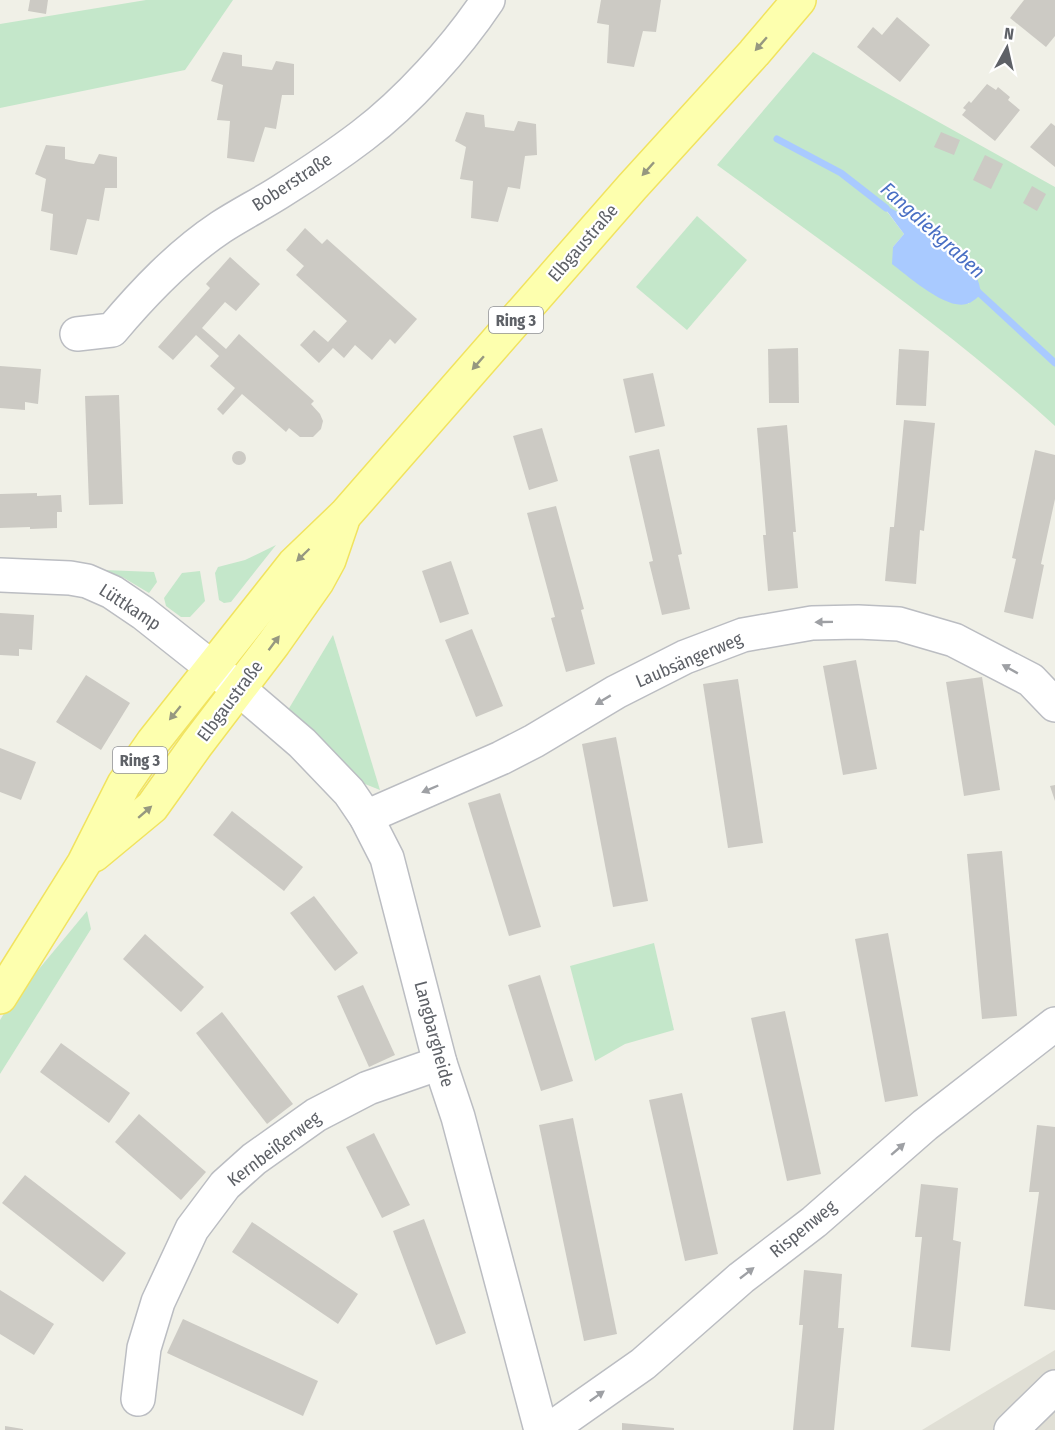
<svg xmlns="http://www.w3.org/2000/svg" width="1055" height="1430" viewBox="0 0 1055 1430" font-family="'Fira Sans Condensed',sans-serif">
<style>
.education{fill:#e0dfd5}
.green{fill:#c4e7ca;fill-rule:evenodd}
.water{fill:#a9caff}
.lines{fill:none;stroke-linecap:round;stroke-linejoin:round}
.stream{stroke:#a9caff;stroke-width:7}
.building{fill:#cccac4}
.minor-casing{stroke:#bbbdc2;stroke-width:36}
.major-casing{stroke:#f1e35f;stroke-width:36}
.minor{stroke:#fff;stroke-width:33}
.major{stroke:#fdffae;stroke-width:33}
.oneway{fill:#969880}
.oneway2{fill:#9ea0a4}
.labels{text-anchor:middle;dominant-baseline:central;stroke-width:4.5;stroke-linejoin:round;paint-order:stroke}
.shield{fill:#fff;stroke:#8e9095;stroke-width:1.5}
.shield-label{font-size:16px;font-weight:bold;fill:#5e6167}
.street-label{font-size:18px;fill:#5e6167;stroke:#fff}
.water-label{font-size:20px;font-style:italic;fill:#496fc4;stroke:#fff}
</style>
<rect width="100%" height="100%" fill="#f0f0e7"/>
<!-- education -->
<polygon class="education" points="1055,1350 1055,1430 922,1430 965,1404"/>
<!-- green -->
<g class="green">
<polygon points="146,0 233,0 185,70 0,108 0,24"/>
<path d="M 813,52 L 1055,187 L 1055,426 C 950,330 832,249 717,165 ZM 882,205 L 969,304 L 893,247 L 904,234 Z"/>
<polygon points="697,216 747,260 687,330 636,287"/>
<polygon points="276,545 231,602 224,603 219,600 215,573 218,567 245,560"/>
<polygon points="104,570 154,572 157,582 149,593 124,578"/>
<polygon points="200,571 205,601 190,617 181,617 166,606 164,598 182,573"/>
<polygon points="333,635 380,790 360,782 288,710"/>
<polygon points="87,911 91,929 0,1074 0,1020 10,1004"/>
<polygon points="654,943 674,1030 625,1044 595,1061 570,966"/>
</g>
<!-- water -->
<path class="water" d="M 881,203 C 916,222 978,249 981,295 C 977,297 973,302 969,303 C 949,313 908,276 892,264 L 893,247 L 904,234 Z"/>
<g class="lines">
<!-- stream -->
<g class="stream">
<polyline points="777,139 841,173 886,208"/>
<polyline points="976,290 1055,363"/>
</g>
</g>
<!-- building -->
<g class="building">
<polygon points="30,0 48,0 46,14 28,11"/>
<polygon points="601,0 661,0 656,32 643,31 634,67 607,63 609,25 597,23"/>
<polygon points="1024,0 1055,0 1055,36 1046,47 1010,18"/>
<polygon points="897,17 930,45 900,82 857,47 873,27 882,35"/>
<polygon points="223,52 242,55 242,66 272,70 276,61 294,64 294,95 282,95 276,129 265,127 254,162 227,158 230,121 217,120 223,85 211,81"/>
<polygon points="987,84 996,90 998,87 1010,97 1008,100 1020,110 995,141 962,115 966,110 963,108 969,101 971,103"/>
<polygon points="466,112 484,115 485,127 514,131 518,121 536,124 537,155 525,156 520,189 508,187 498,222 471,218 473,181 460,179 466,147 455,141"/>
<polygon points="1051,123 1055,126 1055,167 1030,147"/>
<polygon points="941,132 960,140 954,155 934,147"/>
<polygon points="46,145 65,147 65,159 79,162 94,164 99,154 117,157 117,188 105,188 99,221 87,219 77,255 50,250 53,214 41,211 46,179 35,174"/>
<polygon points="985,155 1003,164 991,189 973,180"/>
<polygon points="1032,186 1046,194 1037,211 1023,203"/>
<polygon points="305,228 322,244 327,239 417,319 395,344 390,339 372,360 355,345 344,358 333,348 319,363 300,345 314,330 328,342 347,321 296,275 304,266 286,250"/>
<polygon points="230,257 260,284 236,311 225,302 202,328 226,349 239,334 314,401 311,404 320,414 323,421 321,429 313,437 300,437 289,428 286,432 242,394 223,415 217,409 235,388 210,366 219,356 196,335 173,360 158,347 210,288 206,284"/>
<polygon points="798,348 799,403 769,403 768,349"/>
<polygon points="899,349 929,351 926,406 896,405"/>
<polygon points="0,366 41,369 38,404 25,402 25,410 0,408"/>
<polygon points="653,373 665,426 635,433 623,379"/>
<polygon points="119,395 123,504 89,505 85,396"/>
<polygon points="904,420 935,423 924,531 920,530 916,584 885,581 890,527 894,527"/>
<polygon points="787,425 796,532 793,532 798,588 768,591 763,535 766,535 757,428"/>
<polygon points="542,428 558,481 529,490 513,436"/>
<polygon points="659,449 682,554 678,555 690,609 662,615 649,562 653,561 629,456"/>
<polygon points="1035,450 1055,455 1055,499 1041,564 1044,565 1033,619 1004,612 1016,559 1012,558"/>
<circle cx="239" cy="458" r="7"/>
<polygon points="37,493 37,496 61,495 62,512 57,512 57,528 30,529 30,527 0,528 0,494"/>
<polygon points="556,506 584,609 581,610 595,664 566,672 551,618 555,617 527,513"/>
<polygon points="451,561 469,614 440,623 422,571"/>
<polygon points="0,613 34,615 32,650 19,649 19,656 0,655"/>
<polygon points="472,629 503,706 476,717 445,640"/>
<polygon points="856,660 877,769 843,775 823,666"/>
<polygon points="86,675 130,703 101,750 56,722"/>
<polygon points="982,677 1000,790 964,796 946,682"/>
<polygon points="738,679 763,843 728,848 703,684"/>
<polygon points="616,737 648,901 613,907 582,744"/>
<polygon points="0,748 36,762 21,800 0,792"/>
<polygon points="1055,785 1055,801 1050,786"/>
<polygon points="500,793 541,927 509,936 468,803"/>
<polygon points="232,811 303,867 284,891 213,835"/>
<polygon points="1002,851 1017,1016 982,1019 967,854"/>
<polygon points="314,896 358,953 335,971 290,913"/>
<polygon points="888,933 918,1096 885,1102 855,939"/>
<polygon points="145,934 204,987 181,1012 123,959"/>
<polygon points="540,975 573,1081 541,1091 508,985"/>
<polygon points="363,985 395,1055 369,1067 337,996"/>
<polygon points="785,1011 821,1174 787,1181 751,1018"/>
<polygon points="222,1012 293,1104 267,1124 196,1033"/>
<polygon points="61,1043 130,1093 109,1123 40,1072"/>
<polygon points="682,1093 718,1254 685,1261 649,1100"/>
<polygon points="139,1114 206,1172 181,1200 115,1142"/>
<polygon points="573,1118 617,1334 584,1341 539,1125"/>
<polygon points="1037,1125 1055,1127 1055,1310 1024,1306 1039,1192 1029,1192"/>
<polygon points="374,1133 410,1205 382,1218 346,1147"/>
<polygon points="25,1175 126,1253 103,1282 2,1203"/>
<polygon points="921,1184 958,1188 953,1240 961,1242 950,1351 911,1347 922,1237 915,1237"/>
<polygon points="424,1219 466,1333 436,1345 393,1231"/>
<polygon points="252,1222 358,1294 338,1324 232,1252"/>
<polygon points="804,1270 842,1274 838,1328 844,1328 834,1430 793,1430 803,1325 799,1325"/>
<polygon points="0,1290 54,1324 34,1355 0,1334"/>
<polygon points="183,1319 318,1381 303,1416 167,1353"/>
<polygon points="622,1423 674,1428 674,1430 622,1430"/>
<polygon points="5,1426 23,1429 23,1430 5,1430"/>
</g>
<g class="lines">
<!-- minor casing -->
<g class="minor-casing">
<g id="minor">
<path d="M 77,334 L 112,330 C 144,292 179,255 221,227 C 241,214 263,203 283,190 C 310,173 337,155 362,136 C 407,102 456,48 488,0"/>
<polyline points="0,575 70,578 87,581 112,592 143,613 239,689 302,743 349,792 366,817 387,858 440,1063 458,1117 541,1430"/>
<polyline points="366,817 501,758 534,741 616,692 685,657 743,635 812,623 858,622 899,624 954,640 1031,680 1055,705"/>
<polyline points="138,1399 144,1348 158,1302 192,1229 225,1185 254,1159 316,1115 368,1088 440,1063"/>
<polyline points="549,1430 643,1364 741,1278 814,1222 925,1125 1055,1024"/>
<polyline points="1011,1430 1055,1387"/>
</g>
</g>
<!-- major casing -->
<g class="major-casing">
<g id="major">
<polyline points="94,855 152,807 197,744 274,643 317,582 329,560 342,522"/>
<polyline points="0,997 84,863 124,784 153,742 294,564 345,515 632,187 754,53 799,0"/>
</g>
</g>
<!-- minor -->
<use href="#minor" class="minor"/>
<!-- major -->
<use href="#major" class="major"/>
</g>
<!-- one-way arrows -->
<defs><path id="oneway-solid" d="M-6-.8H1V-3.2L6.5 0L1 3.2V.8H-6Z" transform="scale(1.5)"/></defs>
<g class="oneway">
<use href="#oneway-solid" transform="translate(761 44) rotate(131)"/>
<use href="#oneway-solid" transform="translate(648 169) rotate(132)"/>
<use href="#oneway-solid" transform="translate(478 363) rotate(131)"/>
<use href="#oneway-solid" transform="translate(303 555) rotate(136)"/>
<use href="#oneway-solid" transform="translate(274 643) rotate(-53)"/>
<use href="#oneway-solid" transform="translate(175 713) rotate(129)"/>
<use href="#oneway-solid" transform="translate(145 812) rotate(-41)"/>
</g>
<g class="oneway2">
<use href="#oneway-solid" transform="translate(824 622) rotate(179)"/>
<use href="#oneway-solid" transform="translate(1010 669) rotate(-151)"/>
<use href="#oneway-solid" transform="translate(603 700) rotate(149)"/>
<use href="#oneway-solid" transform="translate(430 789) rotate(157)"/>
<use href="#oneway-solid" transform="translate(898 1149) rotate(-41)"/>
<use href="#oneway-solid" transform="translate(747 1273) rotate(-38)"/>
<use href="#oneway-solid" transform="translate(597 1396) rotate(-35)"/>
</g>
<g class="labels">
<!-- shield labels -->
<g class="shield">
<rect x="489" y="307" width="54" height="26" rx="4.5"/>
<rect x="113" y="747" width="54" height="26" rx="4.5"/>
</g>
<g class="shield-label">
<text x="516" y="320">Ring 3</text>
<text x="140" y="760">Ring 3</text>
</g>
<!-- street labels -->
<g class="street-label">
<text transform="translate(292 182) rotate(-33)">Boberstraße</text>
<text transform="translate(583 243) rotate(-49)">Elbgaustraße</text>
<text transform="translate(130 607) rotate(33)">Lüttkamp</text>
<text transform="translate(689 660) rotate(-23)">Laubsängerweg</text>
<text transform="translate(230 701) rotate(-53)">Elbgaustraße</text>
<text transform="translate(434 1034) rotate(75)">Langbargheide</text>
<text transform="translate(274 1149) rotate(-37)">Kernbeißerweg</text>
<text transform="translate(803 1229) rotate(-39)">Rispenweg</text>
</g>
<!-- water labels -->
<g class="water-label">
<text transform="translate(933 230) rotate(42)">Fangdiekgraben</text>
</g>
</g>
<!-- north arrow -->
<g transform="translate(1007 48) rotate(8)" stroke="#ffffff" stroke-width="4.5" paint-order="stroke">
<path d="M0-4.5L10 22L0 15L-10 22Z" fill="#5e6167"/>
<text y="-9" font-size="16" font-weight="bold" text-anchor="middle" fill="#5e6167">N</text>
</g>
</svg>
